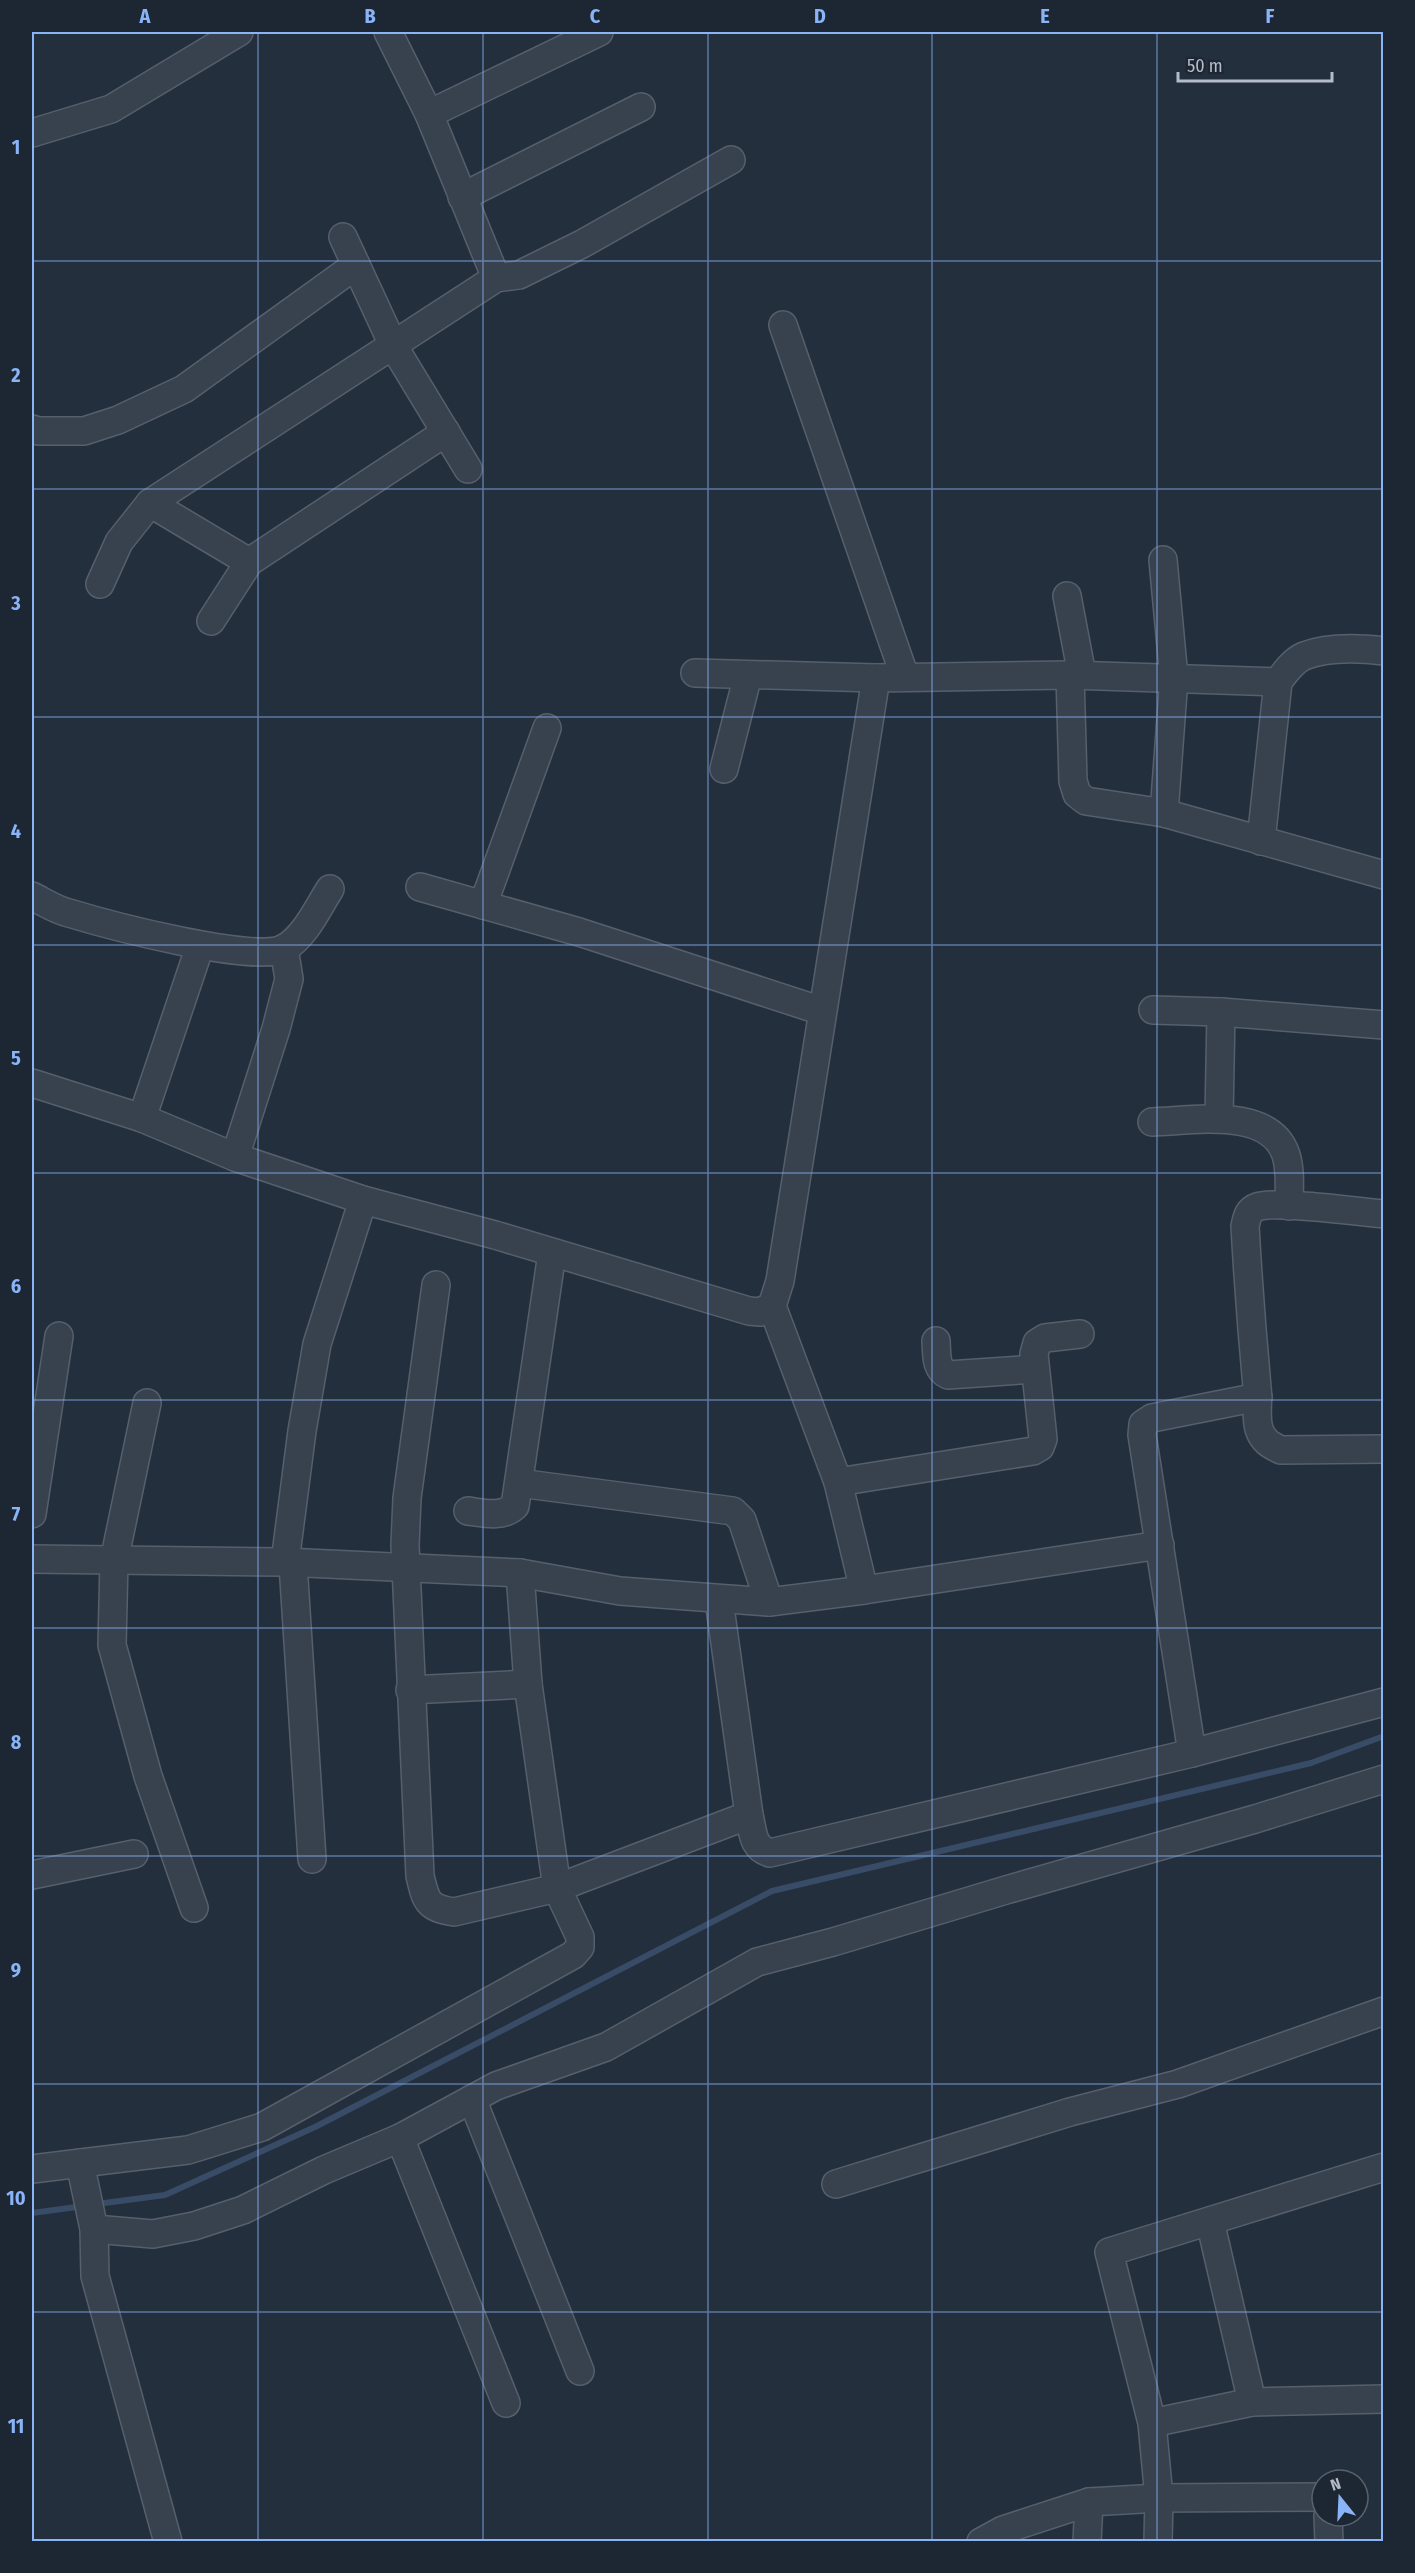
<svg xmlns="http://www.w3.org/2000/svg" width="1415" height="2573" viewBox="0 0 1415 2573" font-family="'Fira Sans Condensed',sans-serif">
<style>
.lines{fill:none;stroke-linecap:round;stroke-linejoin:round}
.stream{stroke:#394c67;stroke-width:6}
.minor-casing{stroke:#565f6c;stroke-width:30}
.minor{stroke:#38414e;stroke-width:27}
.grid{fill:none;stroke:#8ab4f8;stroke-width:1.5;stroke-opacity:0.55}
.neatline{fill:none;stroke:#8ab4f8;stroke-width:2}
.grid-label{font-size:20px;text-anchor:middle;font-weight:bold;fill:#8ab4f8}
</style>
<rect width="100%" height="100%" fill="#242f3e"/>
<g class="lines">
<!-- stream -->
<g class="stream">
<polyline points="97,2204 165,2195 315,2127 772,1891 1311,1763 1384,1736"/>
<polyline points="32,2213 84,2206"/>
</g>
<!-- minor casing -->
<g class="minor-casing">
<g id="minor">
<polyline points="388,32 429,114 496,278"/>
<polyline points="429,114 599,32"/>
<polyline points="32,133 111,109 239,32"/>
<polyline points="462,197 641,107"/>
<polyline points="343,237 394,347 468,469"/>
<polyline points="783,325 905,677"/>
<polyline points="32,429 38,431 84,431 118,420 184,389 356,265"/>
<polyline points="150,503 249,562"/>
<polyline points="1163,560 1174,678 1164,813"/>
<polyline points="100,584 119,542 150,503 496,278 519,275 582,244 731,160"/>
<polyline points="1067,596 1082,675"/>
<polyline points="211,621 249,562 446,432"/>
<polyline points="695,673 876,678 1070,675 1278,682"/>
<polyline points="1070,675 1073,781 1077,794 1086,801 1164,813 1384,875"/>
<polyline points="724,769 748,675"/>
<path d="M 1261,841 L 1278,682 C 1285,672 1293,661 1304,656 C 1327,647 1360,648 1384,651"/>
<polyline points="420,887 579,932 822,1011"/>
<path d="M 32,896 C 44,902 56,910 69,913 C 105,924 258,965 285,948 C 306,935 317,909 330,889"/>
<polyline points="483,905 547,728"/>
<polyline points="1153,1010 1221,1012 1384,1025"/>
<polyline points="32,1083 142,1118 235,1157 363,1200 495,1235 749,1311 760,1312 772,1306 780,1281 876,678"/>
<polyline points="142,1118 200,946"/>
<polyline points="1219,1118 1221,1012"/>
<path d="M 1152,1122 C 1192,1121 1270,1106 1286,1155 C 1291,1171 1289,1190 1289,1206"/>
<polyline points="235,1157 276,1029 289,979 284,948"/>
<path d="M 1384,1214 C 1359,1212 1275,1200 1257,1207 C 1248,1210 1247,1218 1245,1226 C 1248,1280 1252,1333 1257,1387 C 1259,1401 1255,1415 1259,1429 C 1263,1441 1270,1445 1281,1450 L 1384,1449"/>
<path d="M 436,1285 L 407,1498 L 405,1545 L 420,1876 C 426,1901 427,1908 454,1912 L 557,1888 L 749,1815"/>
<polyline points="772,1306 838,1482 864,1590"/>
<path d="M 936,1341 C 937,1354 935,1369 948,1375 L 1035,1369"/>
<polyline points="147,1403 114,1561 112,1645 148,1776 194,1908"/>
<polyline points="838,1482 1033,1451 1040,1447 1043,1439 1034,1354 1037,1343 1045,1338 1080,1334"/>
<polyline points="519,1483 733,1511 742,1520 769,1602"/>
<path d="M 468,1511 C 484,1513 502,1518 515,1506 L 552,1253"/>
<polyline points="32,1514 59,1336"/>
<polyline points="32,1559 285,1562 520,1573 620,1591 769,1602 864,1590 1160,1545"/>
<polyline points="285,1562 302,1431 317,1344 363,1200"/>
<polyline points="293,1564 312,1859"/>
<path d="M 719,1600 L 749,1815 C 753,1831 752,1848 770,1853 L 1192,1753 L 1384,1702"/>
<polyline points="410,1690 528,1684"/>
<polyline points="1192,1753 1142,1435 1143,1424 1152,1418 1258,1397"/>
<polyline points="32,1875 134,1854"/>
<polyline points="472,2099 580,2371"/>
<polyline points="400,2138 506,2403"/>
<polyline points="80,2163 94,2229 95,2276 168,2542"/>
<polyline points="32,2169 188,2150 262,2127 573,1955 580,1947 580,1937 557,1888 528,1684 520,1573"/>
<polyline points="836,2184 1070,2112 1178,2084 1384,2011"/>
<polyline points="1210,2221 1252,2402"/>
<polyline points="94,2229 153,2234 194,2226 243,2210 324,2170 400,2138 496,2086 606,2047 757,1962 833,1942 1006,1890 1255,1819 1384,1779"/>
<polyline points="1152,2423 1252,2402 1384,2399"/>
<polyline points="1328,2516 1329,2542"/>
<polyline points="981,2542 1003,2530 1089,2502 1159,2498 1322,2497"/>
<polyline points="1087,2542 1089,2502"/>
<polyline points="1158,2542 1159,2498 1152,2423 1109,2252 1384,2167"/>
</g>
</g>
<!-- minor -->
<use href="#minor" class="minor"/>
</g>
<!-- grid -->
<path class="grid" d="M 258,32 L 258,2542M 483,32 L 483,2542M 708,32 L 708,2542M 932,32 L 932,2542M 1157,32 L 1157,2542M 32,261 L 1384,261M 32,489 L 1384,489M 32,717 L 1384,717M 32,945 L 1384,945M 32,1173 L 1384,1173M 32,1400 L 1384,1400M 32,1628 L 1384,1628M 32,1856 L 1384,1856M 32,2084 L 1384,2084M 32,2312 L 1384,2312"/>
<!-- border -->
<rect width="1415" height="2573" fill="none" stroke="#1d2633" stroke-width="66"/>
<!-- north arrow -->
<g transform="translate(1340 2498) rotate(342)"><circle r="28" fill="#1d2633" stroke="#59626f" stroke-width="1.5"/>
<path d="M0-4.5L10 22L0 15L-10 22Z" fill="#8ab4f8"/>
<text y="-9" font-size="16" font-weight="bold" text-anchor="middle" fill="#b4bcc9">N</text>
</g>
<!-- scale -->
<path d="M1178 72v9h154v-9" fill="none" stroke="#b4bcc9" stroke-width="3"/>
<text x="1187" y="72" font-size="18" fill="#b4bcc9" stroke="#1d2633" stroke-width="4.5" paint-order="stroke">50 m</text>
<rect x="33" y="33" width="1349" height="2507" class="neatline"/>
<g class="grid-label">
<text x="145" y="23">A</text>
<text x="370" y="23">B</text>
<text x="595" y="23">C</text>
<text x="820" y="23">D</text>
<text x="1045" y="23">E</text>
<text x="1270" y="23">F</text>
<text x="16" y="154">1</text>
<text x="16" y="382">2</text>
<text x="16" y="610">3</text>
<text x="16" y="838">4</text>
<text x="16" y="1065">5</text>
<text x="16" y="1293">6</text>
<text x="16" y="1521">7</text>
<text x="16" y="1749">8</text>
<text x="16" y="1977">9</text>
<text x="16" y="2205">10</text>
<text x="16" y="2433">11</text>
</g>
</svg>
